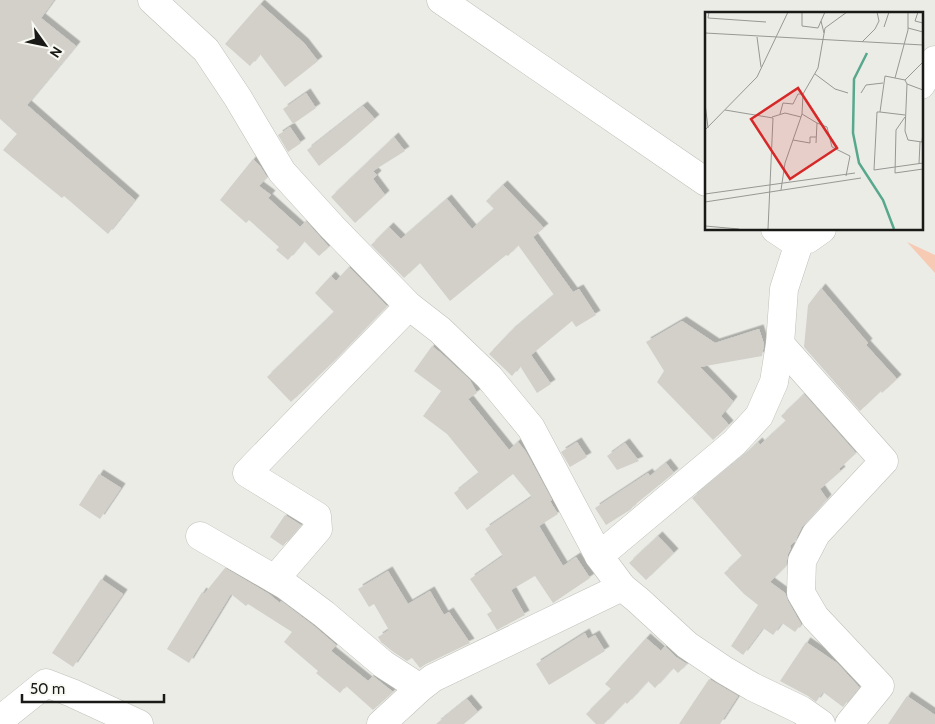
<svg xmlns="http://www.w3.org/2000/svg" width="935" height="724" viewBox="0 0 935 724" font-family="Cabin,sans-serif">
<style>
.green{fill:#f7cab4}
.building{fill:#d3d0ca;filter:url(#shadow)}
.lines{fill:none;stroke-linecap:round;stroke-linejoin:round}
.minor-casing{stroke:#bfc0ba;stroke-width:29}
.minor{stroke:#fff;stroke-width:28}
.inset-river{fill:none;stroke:#58a88e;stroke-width:2.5}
.inset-road{fill:none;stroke:#979893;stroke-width:1}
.view{fill:#d62828;fill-opacity:0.15;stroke:#d62828;stroke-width:2.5}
.inset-edge{fill:none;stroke:#191917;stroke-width:2.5}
</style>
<defs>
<filter id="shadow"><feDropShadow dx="4.5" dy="-4.5" stdDeviation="0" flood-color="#0004"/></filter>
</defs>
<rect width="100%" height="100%" fill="#ebece6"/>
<!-- green -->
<polygon class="green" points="907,242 935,255 935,273"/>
<!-- building -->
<g class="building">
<polygon points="0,0 54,0 41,18 76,46 27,105 135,200 108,234 64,196 62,198 3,150 17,134 0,119"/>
<polygon points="260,4 304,43 318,61 285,87 260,54 250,66 225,44"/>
<polygon points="306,93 316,108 293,124 283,109"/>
<polygon points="363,106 375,119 345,145 319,166 307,150"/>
<polygon points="290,127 301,143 288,152 278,135"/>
<polygon points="394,137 405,151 373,171 377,175 373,179 385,195 355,223 331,197"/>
<polygon points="253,159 260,166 267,177 259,186 271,195 268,198 300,227 306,221 329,247 319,256 304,241 288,260 276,250 279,247 249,220 246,223 220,200"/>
<polygon points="503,185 544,228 533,237 573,292 579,289 596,315 576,327 572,321 531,355 551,384 537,393 520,366 512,376 489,354 510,332 554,295 518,245 508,256 506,255 450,301 420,263 404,278 371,245 389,227 401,239 447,199 472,229 494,209 486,201"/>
<polygon points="349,267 387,306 333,362 291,402 267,377 334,312 315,293 331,276 336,281"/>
<polygon points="821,288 868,343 866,345 897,379 882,393 881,391 860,411 804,347 808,305"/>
<polygon points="682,321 715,343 759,329 764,344 762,356 700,367 733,401 721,416 729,425 713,440 657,382 664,371 646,342"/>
<polygon points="432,346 442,354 470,380 477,393 468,399 509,450 518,442 526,452 552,500 550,501 558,514 539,526 563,566 576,557 590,578 553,603 535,576 511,590 525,615 497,630 487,614 492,611 470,579 503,556 485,529 532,497 513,474 467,510 454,493 479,473 447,434 423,416 441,391 414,371"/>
<polygon points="804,394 856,453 839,469 841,471 820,489 827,499 802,527 795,541 790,546 791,548 788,554 786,566 770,582 785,593 788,601 801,624 795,632 782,623 773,635 763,628 743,655 731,646 758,605 744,594 724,573 742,556 692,498 744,455 758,442 760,445 786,421 781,416"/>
<polygon points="577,442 587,457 570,467 561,452"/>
<polygon points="625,443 639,461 617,470 607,456"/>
<polygon points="666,463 674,473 632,507 632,508 630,510 606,525 595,508 648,473 650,476"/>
<polygon points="99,474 121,488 100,519 79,505"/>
<polygon points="285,515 301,525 283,546 270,537"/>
<polygon points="658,536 674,553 646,580 629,563"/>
<polygon points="225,568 269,594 280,603 281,601 314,626 336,645 331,651 368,681 373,676 393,692 373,710 346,686 340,693 316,673 318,671 284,642 292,632 248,604 246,606 231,594 189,663 167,649 202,592 204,594"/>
<polygon points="388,571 408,604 430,591 444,615 449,612 470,643 426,664 420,668 412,658 407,661 392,651 381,642 378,637 389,630 374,604 369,607 358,589"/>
<polygon points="101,579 123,594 73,667 52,653"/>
<polygon points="585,633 588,639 595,635 605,651 549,685 536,664"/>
<polygon points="646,638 661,651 665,646 676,657 687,664 678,673 673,668 655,688 648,681 627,704 625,702 604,724 596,724 586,714 611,689 605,684"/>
<polygon points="806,642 837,663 859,687 843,707 823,692 816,702 808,696 780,681"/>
<polygon points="709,679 738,696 720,724 679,724"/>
<polygon points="907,696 935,715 935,724 888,724"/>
<polygon points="467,699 478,712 464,724 436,724"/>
</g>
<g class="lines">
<!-- minor casing -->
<g class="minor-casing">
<g id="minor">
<polyline points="152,0 206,50 238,98 282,172 333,228 409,306 440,330 489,377 531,428 599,556 622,587 638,600 687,645 724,670 753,687 801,710 821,724"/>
<polyline points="441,0 706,182"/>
<polyline points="921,85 935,60"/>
<polyline points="775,229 793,241 808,239 822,229"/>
<polyline points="780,344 884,461 816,534 802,561 801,593 815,617 880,686 849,724"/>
<polyline points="200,536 285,585 324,614 383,664 420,688 433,678 622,587"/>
<polyline points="599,556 734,443 759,416 774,382 780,344 784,289 800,240"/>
<polyline points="275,579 318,529 317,516 247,473 409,306"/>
<polyline points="0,720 46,683 72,693 139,724"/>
<polyline points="381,724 420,688"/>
</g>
</g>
<!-- minor -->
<use href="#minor" class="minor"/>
</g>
<!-- overview -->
<g transform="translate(705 12)">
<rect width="218" height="218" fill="#ebece6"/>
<path class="inset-river" d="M 162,41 L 149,67 L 148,121 L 154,151 L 178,188 L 189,217"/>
<path class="inset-road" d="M 4,0 L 3,6 L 61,10M 97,0 L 97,14 L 113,16 L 116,9M 213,0 L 210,9 L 218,11M 179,15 L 184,0M 203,16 L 218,20M 0,21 L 218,33M 119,21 L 116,9 L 120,0M 52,25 L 56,55M 157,30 L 170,17 L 174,9 L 172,0M 110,62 L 130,77 L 143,81M 190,66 L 203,18 L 203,0M 200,68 L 218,50M 202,72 L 218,78M 156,81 L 161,73 L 178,71M 0,91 L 3,116M 20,98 L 68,106 L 63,217M 175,100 L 200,103M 75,102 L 78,91 L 88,92 L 93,82 L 98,82M 97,102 L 112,111 L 111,131M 67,105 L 80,101 L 96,105M 200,105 L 191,118 L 190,161 L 218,157M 112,111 L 122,115 L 127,135 L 145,144 L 141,164M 0,118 L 52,65 L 83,0M 218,119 L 217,130 L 203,128 L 200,119 L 202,72 L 200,68 L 180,64 L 175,100 L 172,100 L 169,158 L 218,151M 88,128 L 105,131 L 105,125 L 111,125M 214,152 L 215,130M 76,178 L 80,151 L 97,102 L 98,82 L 113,56 L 120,16 L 142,0M 0,182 L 150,161M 0,190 L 156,166M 0,214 L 34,217"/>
<path class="view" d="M 93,76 L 132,136 L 85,167 L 46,107 Z"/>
<rect width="218" height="218" class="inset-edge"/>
</g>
<!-- north arrow -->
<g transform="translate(45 45) rotate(123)" stroke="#f9f9f3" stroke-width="4" paint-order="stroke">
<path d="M0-4L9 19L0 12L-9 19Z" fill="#191917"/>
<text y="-8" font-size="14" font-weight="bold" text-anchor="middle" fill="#191917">N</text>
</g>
<!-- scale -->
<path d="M22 694v8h142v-8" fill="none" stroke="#191917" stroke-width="2.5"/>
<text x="30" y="694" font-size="15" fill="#191917" stroke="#f9f9f3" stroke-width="4" paint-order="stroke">50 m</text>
</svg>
